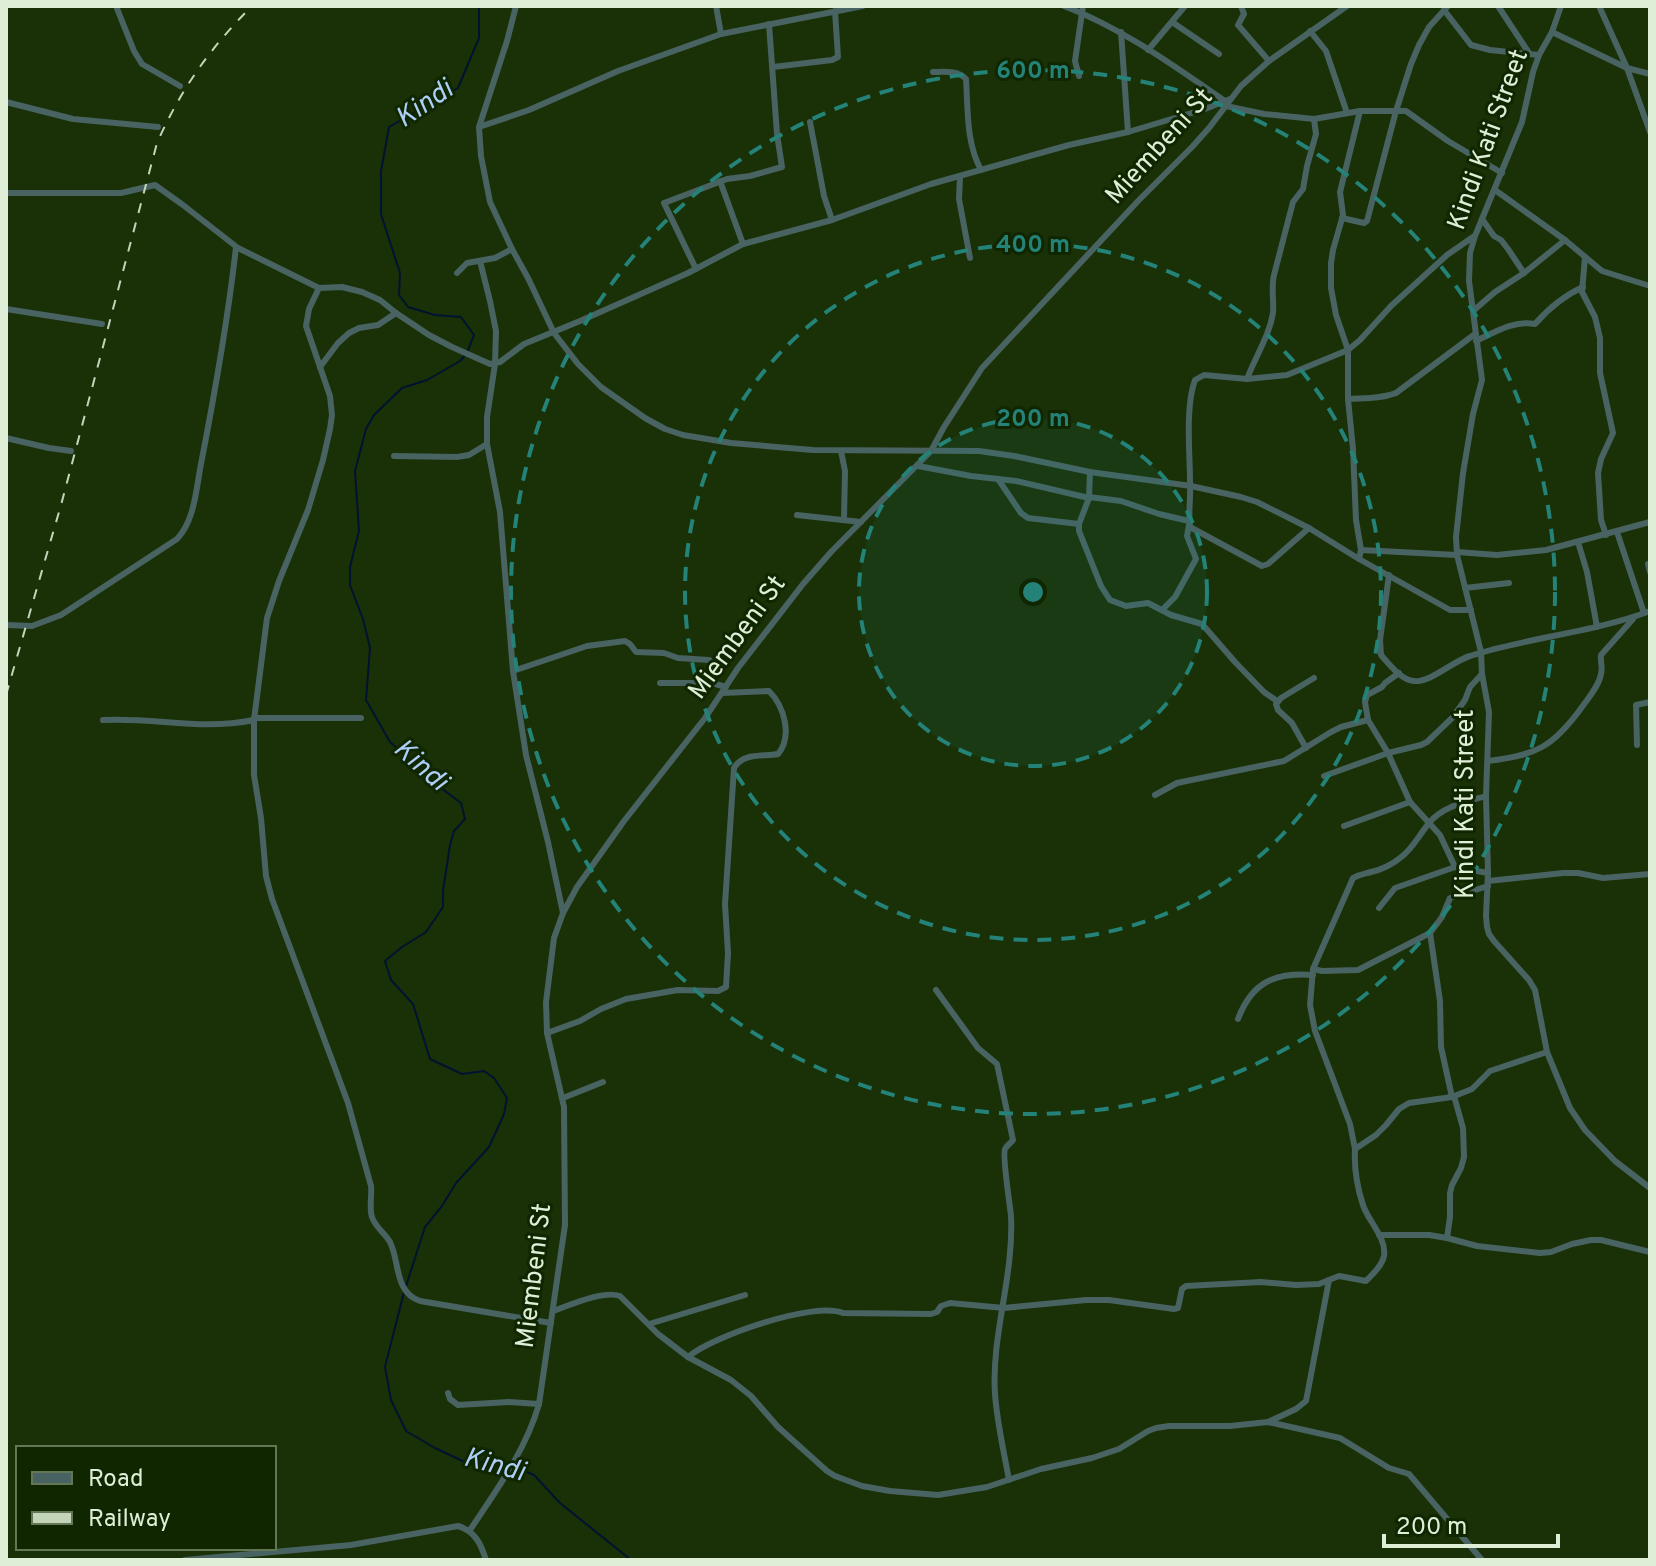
<svg xmlns="http://www.w3.org/2000/svg" width="1656" height="1566" viewBox="0 0 1656 1566" font-family="Overpass,sans-serif">
<style>
.lines{fill:none;stroke-linecap:round;stroke-linejoin:round}
.stream{stroke:#001330;stroke-width:2}
.minor{stroke:#486362;stroke-width:6}
.rail{stroke:#c4d4b9;stroke-width:2;stroke-dasharray:10 10;stroke-linecap:butt}
.ring{fill:none;stroke:#248278;stroke-width:4;stroke-dasharray:14 10}
.labels{text-anchor:middle;dominant-baseline:central;stroke-width:6;stroke-linejoin:round;paint-order:stroke}
.street-label{font-size:26px;fill:#dfeed6;stroke:#102600}
.water-label{font-size:28px;font-style:italic;fill:#adcff7;stroke:#102600}
.centre{fill:#248278;stroke:#102600;stroke-width:4}
.ring-label{font-size:24px;text-anchor:middle;font-weight:bold;fill:#248278;stroke:#102600;stroke-width:6;stroke-linejoin:round;paint-order:stroke}
</style>
<rect width="100%" height="100%" fill="#1a3006"/>
<g class="lines">
<!-- stream -->
<g class="stream">
<polyline points="406,1286 425,1227 442,1206 456,1183 489,1147 504,1114 507,1098 494,1078 484,1071 462,1074 430,1059 413,1004 391,980 385,961 402,947 426,932 443,907 443,891 450,845 454,831 465,819 461,803 437,785 421,769 390,742 366,700 370,648 363,619 350,585 350,567 359,531 355,471 366,429 374,415 402,388 427,380 460,361 467,353 474,335 461,317 435,315 408,307 399,295 400,273 381,214 381,171 389,127 458,88 479,38 479,6"/>
<polyline points="404,1292 385,1367 391,1400 406,1431 435,1448 469,1464 489,1461 509,1465"/>
<polyline points="515,1467 534,1475 560,1503 631,1560"/>
</g>
<!-- minor -->
<g class="minor">
<polyline points="116,6 134,51 142,64 180,86"/>
<polyline points="516,6 507,41 479,127 481,156 490,202 512,249 528,278 554,333 578,364 601,387 645,418 665,429 683,435 731,443 813,450 979,451 1014,456 1090,472 1191,486 1241,497 1257,502 1309,528 1359,559 1450,610 1471,610"/>
<polyline points="716,6 721,34"/>
<path d="M 1064,6 C 1122,28 1174,66 1225,101"/>
<polyline points="1241,6 1244,14 1238,25 1269,61"/>
<polyline points="1498,6 1529,53"/>
<polyline points="1561,6 1552,32 1539,55 1533,72 1522,122 1475,236 1470,253 1469,281 1482,380 1473,414 1463,473 1456,537 1457,555 1481,652 1482,674 1489,712 1486,796 1488,873 1486,916 1487,927 1489,934 1494,941 1529,980 1535,990 1547,1052 1570,1108 1585,1130 1615,1161 1650,1188"/>
<polyline points="1599,6 1627,68 1650,132"/>
<polyline points="1444,10 1471,45 1490,50 1539,55"/>
<polyline points="1172,22 1219,54"/>
<polyline points="1310,31 1326,51 1347,113"/>
<polyline points="1121,32 1128,132"/>
<polyline points="1552,32 1627,68 1650,74"/>
<polyline points="1148,50 1185,6"/>
<polyline points="773,67 832,60 838,57 835,11"/>
<path d="M 933,72 C 944,72 958,70 966,79 C 968,109 966,143 981,170"/>
<polyline points="1079,76 1075,61 1083,6"/>
<polyline points="6,102 73,119 158,127"/>
<polyline points="1226,106 1264,114 1314,119 1360,111 1406,111 1448,141 1502,173"/>
<polyline points="810,122 824,196 832,220"/>
<polyline points="479,127 529,110 618,71 721,34 863,6"/>
<polyline points="960,177 959,199 970,258"/>
<polyline points="720,181 743,244"/>
<polyline points="1495,190 1565,240 1602,271 1650,286"/>
<polyline points="6,193 121,193 155,185 183,205 238,248 319,288 342,287 362,292 380,300 396,313 429,335 452,347 490,364 500,362 524,344 580,321 688,273 743,244 832,220 931,184 1069,145 1128,132 1205,109 1230,99"/>
<polyline points="1342,218 1364,223 1367,221 1396,111 1411,64 1419,45 1429,27 1448,6"/>
<polyline points="1482,219 1494,236 1501,240 1508,249 1524,273"/>
<polyline points="1585,257 1582,292 1595,317 1600,338 1600,373 1613,433 1601,459 1598,473 1601,520 1606,535"/>
<polyline points="480,261 490,301 496,331 495,364 487,417 487,444 500,512 513,671 526,755 548,842 563,913"/>
<polyline points="696,269 664,203 727,179 750,176 782,167 777,134 769,24"/>
<polyline points="457,273 467,263 495,258 512,249"/>
<path d="M 319,288 L 309,309 L 306,326 L 330,396 L 332,415 L 330,429 L 323,460 L 308,510 L 279,581 L 267,618 L 254,720 L 254,775 L 261,818 L 266,876 L 272,899 L 348,1103 L 371,1186 C 372,1195 369,1209 372,1217 C 375,1227 385,1233 390,1242 C 400,1262 394,1292 420,1301 L 551,1323"/>
<polyline points="6,309 102,324"/>
<polyline points="1473,311 1495,292 1524,273 1565,240"/>
<path d="M 1476,341 C 1495,332 1514,320 1535,324 C 1549,308 1563,296 1583,287"/>
<polyline points="320,367 338,343 349,333 359,328 378,325 396,313"/>
<path d="M 1247,379 C 1255,357 1269,337 1273,313 C 1274,300 1271,288 1274,275 L 1293,202 L 1303,189 L 1307,166 L 1316,134 L 1314,119"/>
<path d="M 1348,399 C 1364,398 1381,399 1396,393 L 1475,334"/>
<polyline points="6,438 49,448 71,451"/>
<polyline points="841,451 845,471 844,519"/>
<polyline points="394,456 457,457 469,455 487,444"/>
<polyline points="918,466 971,476 1016,481 1089,498"/>
<polyline points="1090,472 1089,498 1079,524 1079,531 1101,586 1110,600 1126,606 1148,603 1171,615 1202,624 1235,662 1264,692 1277,701"/>
<polyline points="998,479 1021,513 1028,518 1079,524"/>
<polyline points="1089,497 1121,501 1159,514 1189,521"/>
<polyline points="797,515 861,522"/>
<path d="M 1309,528 L 1268,564 L 1262,566 L 1190,527 C 1188,513 1191,497 1190,482 C 1190,453 1185,407 1195,380 L 1204,375 L 1247,379 L 1287,375 L 1348,350 L 1360,340 L 1391,306 L 1447,255 L 1473,237"/>
<polyline points="1617,532 1644,613"/>
<polyline points="1578,542 1587,572 1597,627"/>
<polyline points="1361,550 1457,555"/>
<polyline points="1457,552 1497,555 1546,550 1650,522"/>
<polyline points="1359,559 1361,550 1356,520 1353,449 1348,399 1348,350 1336,315 1331,288 1331,263 1333,250 1343,215 1340,192 1360,111"/>
<polyline points="1648,564 1650,572"/>
<path d="M 1389,575 L 1380,640 L 1381,655 C 1389,664 1401,680 1414,681 C 1430,683 1453,661 1470,656 C 1529,637 1592,633 1650,611"/>
<polyline points="1465,588 1509,583"/>
<polyline points="1162,610 1175,597 1196,559 1187,536 1189,525"/>
<path d="M 6,625 L 32,626 L 61,615 L 177,539 C 195,520 196,489 201,464 C 215,392 228,320 236,247"/>
<path d="M 513,671 L 587,646 L 625,641 L 630,644 L 636,652 L 664,653 L 678,658 L 709,660 C 717,666 714,675 712,683"/>
<polyline points="1399,673 1385,683 1382,687 1367,695 1365,702 1368,720 1388,753 1410,802 1440,835 1455,867 1488,873"/>
<polyline points="660,683 712,683 726,687"/>
<polyline points="254,718 361,718"/>
<path d="M 103,720 C 156,717 199,731 254,720"/>
<polyline points="1637,745 1636,705 1650,702"/>
<polyline points="1306,748 1292,723 1278,710 1276,704 1281,698 1314,678"/>
<path d="M 1488,761 C 1537,755 1553,747 1582,707 C 1589,697 1599,686 1601,674 C 1603,668 1600,661 1601,655 L 1633,619"/>
<polyline points="1324,776 1388,753 1421,745 1427,742 1452,718 1465,700 1470,687 1482,674"/>
<polyline points="1155,795 1177,783 1284,761 1331,732 1341,727 1368,720"/>
<polyline points="1344,826 1410,802"/>
<polyline points="1488,881 1563,873 1578,873 1603,878 1650,874"/>
<polyline points="1379,908 1395,888 1455,867"/>
<polyline points="1313,969 1322,971 1358,970 1430,933"/>
<path d="M 936,990 L 978,1048 L 997,1064 L 1013,1140 C 1011,1143 1007,1145 1005,1149 C 1002,1155 1010,1205 1011,1216 C 1014,1277 991,1336 995,1394 C 997,1423 1004,1452 1009,1480"/>
<path d="M 1238,1019 C 1252,982 1275,972 1313,975"/>
<path d="M 547,1033 L 580,1021 L 601,1009 L 626,999 L 678,990 L 718,991 L 726,987 L 728,953 L 725,904 L 734,768 C 743,752 763,757 778,754 C 793,736 784,706 769,691 L 722,693"/>
<polyline points="1452,1097 1441,1047 1440,1001 1430,933 1442,917 1450,898 1488,886"/>
<polyline points="563,1098 603,1082"/>
<path d="M 1355,1149 L 1350,1124 L 1315,1031 L 1310,1005 L 1313,969 L 1353,878 C 1360,874 1364,874 1371,872 C 1381,870 1393,864 1400,858 C 1413,849 1419,835 1429,823 C 1443,806 1466,802 1486,796"/>
<polyline points="1379,1235 1429,1235 1447,1238 1477,1246 1540,1253 1551,1252 1572,1244 1591,1240 1601,1240 1650,1252"/>
<polyline points="1447,1238 1450,1217 1450,1193 1452,1185 1461,1168 1464,1157 1463,1128 1454,1096"/>
<path d="M 553,1311 C 570,1305 603,1290 620,1296 L 658,1334 L 688,1357 L 731,1380 L 751,1396 L 778,1427 L 827,1471 L 835,1476 L 862,1486 L 890,1491 L 938,1495 L 987,1487 L 1041,1469 L 1092,1458 L 1119,1449 L 1148,1431 L 1156,1428 L 1169,1426 L 1230,1426 L 1268,1422 L 1340,1438 L 1389,1468 L 1409,1474 L 1482,1560"/>
<polyline points="649,1324 745,1295"/>
<path d="M 688,1357 C 713,1336 814,1301 843,1313 L 931,1314 L 937,1312 L 941,1306 L 950,1303 L 1004,1308 L 1086,1300 L 1109,1300 L 1174,1309 L 1178,1308 L 1182,1289 L 1186,1286 L 1261,1282 L 1296,1285 L 1319,1284 L 1339,1276 L 1366,1281 C 1372,1275 1382,1266 1384,1256 C 1387,1238 1368,1221 1363,1205 C 1357,1187 1354,1168 1355,1149 L 1376,1135 L 1386,1125 L 1399,1109 L 1409,1103 L 1452,1097 L 1472,1089 L 1490,1071 L 1547,1052"/>
<polyline points="448,1393 450,1399 458,1405 509,1402 539,1404"/>
<polyline points="1268,1422 1296,1409 1306,1401 1329,1280"/>
<path d="M 470,1530 C 496,1491 526,1450 539,1404 L 565,1225 L 564,1107 L 547,1033 L 546,1002 L 554,938 L 563,913 L 577,887 L 624,821 L 705,718 L 738,668 L 803,584 L 831,552 L 931,451 L 944,427 L 982,368 L 1139,200 L 1192,147 L 1209,128 L 1241,86 L 1269,61 L 1347,6"/>
<path d="M 185,1560 L 351,1545 L 458,1526 C 475,1531 481,1544 486,1560"/>
</g>
<!-- rail -->
<path class="rail" d="M 6,695 L 61,505 L 157,143 C 181,89 210,48 252,6"/>
</g>
<!-- distance rings -->
<circle cx="1033" cy="592" r="174" fill="#248278" fill-opacity=".12"/>
<g class="ring">
<circle cx="1033" cy="592" r="174"/>
<circle cx="1033" cy="592" r="348"/>
<circle cx="1033" cy="592" r="522"/>
</g>
<g class="labels">
<!-- street labels -->
<g class="street-label">
<text transform="translate(1489 140) rotate(-70)">Kindi Kati Street</text>
<text transform="translate(1160 147) rotate(-48)">Miembeni St</text>
<text transform="translate(738 638) rotate(-54)">Miembeni St</text>
<text transform="translate(1466 804) rotate(-90)">Kindi Kati Street</text>
<text transform="translate(535 1276) rotate(-83)">Miembeni St</text>
</g>
<!-- water labels -->
<g class="water-label">
<text transform="translate(425 105) rotate(-34)">Kindi</text>
<text transform="translate(420 766) rotate(42)">Kindi</text>
<text transform="translate(494 1466) rotate(15)">Kindi</text>
</g>
</g>
<circle cx="1033" cy="592" r="12" class="centre"/>
<g class="ring-label">
<text x="1033" y="78">600 m</text>
<text x="1033" y="252">400 m</text>
<text x="1033" y="426">200 m</text>
</g>
<!-- border -->
<rect width="1656" height="1566" fill="none" stroke="#dfeed6" stroke-width="16"/>
<!-- legend -->
<rect x="16" y="1446" width="260" height="104" fill="#102600" stroke="#637656" stroke-width="2"/>
<rect x="32" y="1472" width="40" height="12" fill="#486362" stroke="#637656" stroke-width="2"/>
<text x="88" y="1486" font-size="24" fill="#dfeed6">Road</text>
<rect x="32" y="1512" width="40" height="12" fill="#c4d4b9" stroke="#637656" stroke-width="2"/>
<text x="88" y="1526" font-size="24" fill="#dfeed6">Railway</text>
<!-- scale -->
<path d="M1384 1534v12h174v-12" fill="none" stroke="#dfeed6" stroke-width="4"/>
<text x="1396" y="1534" font-size="24" fill="#dfeed6" stroke="#102600" stroke-width="6" paint-order="stroke">200 m</text>
</svg>
